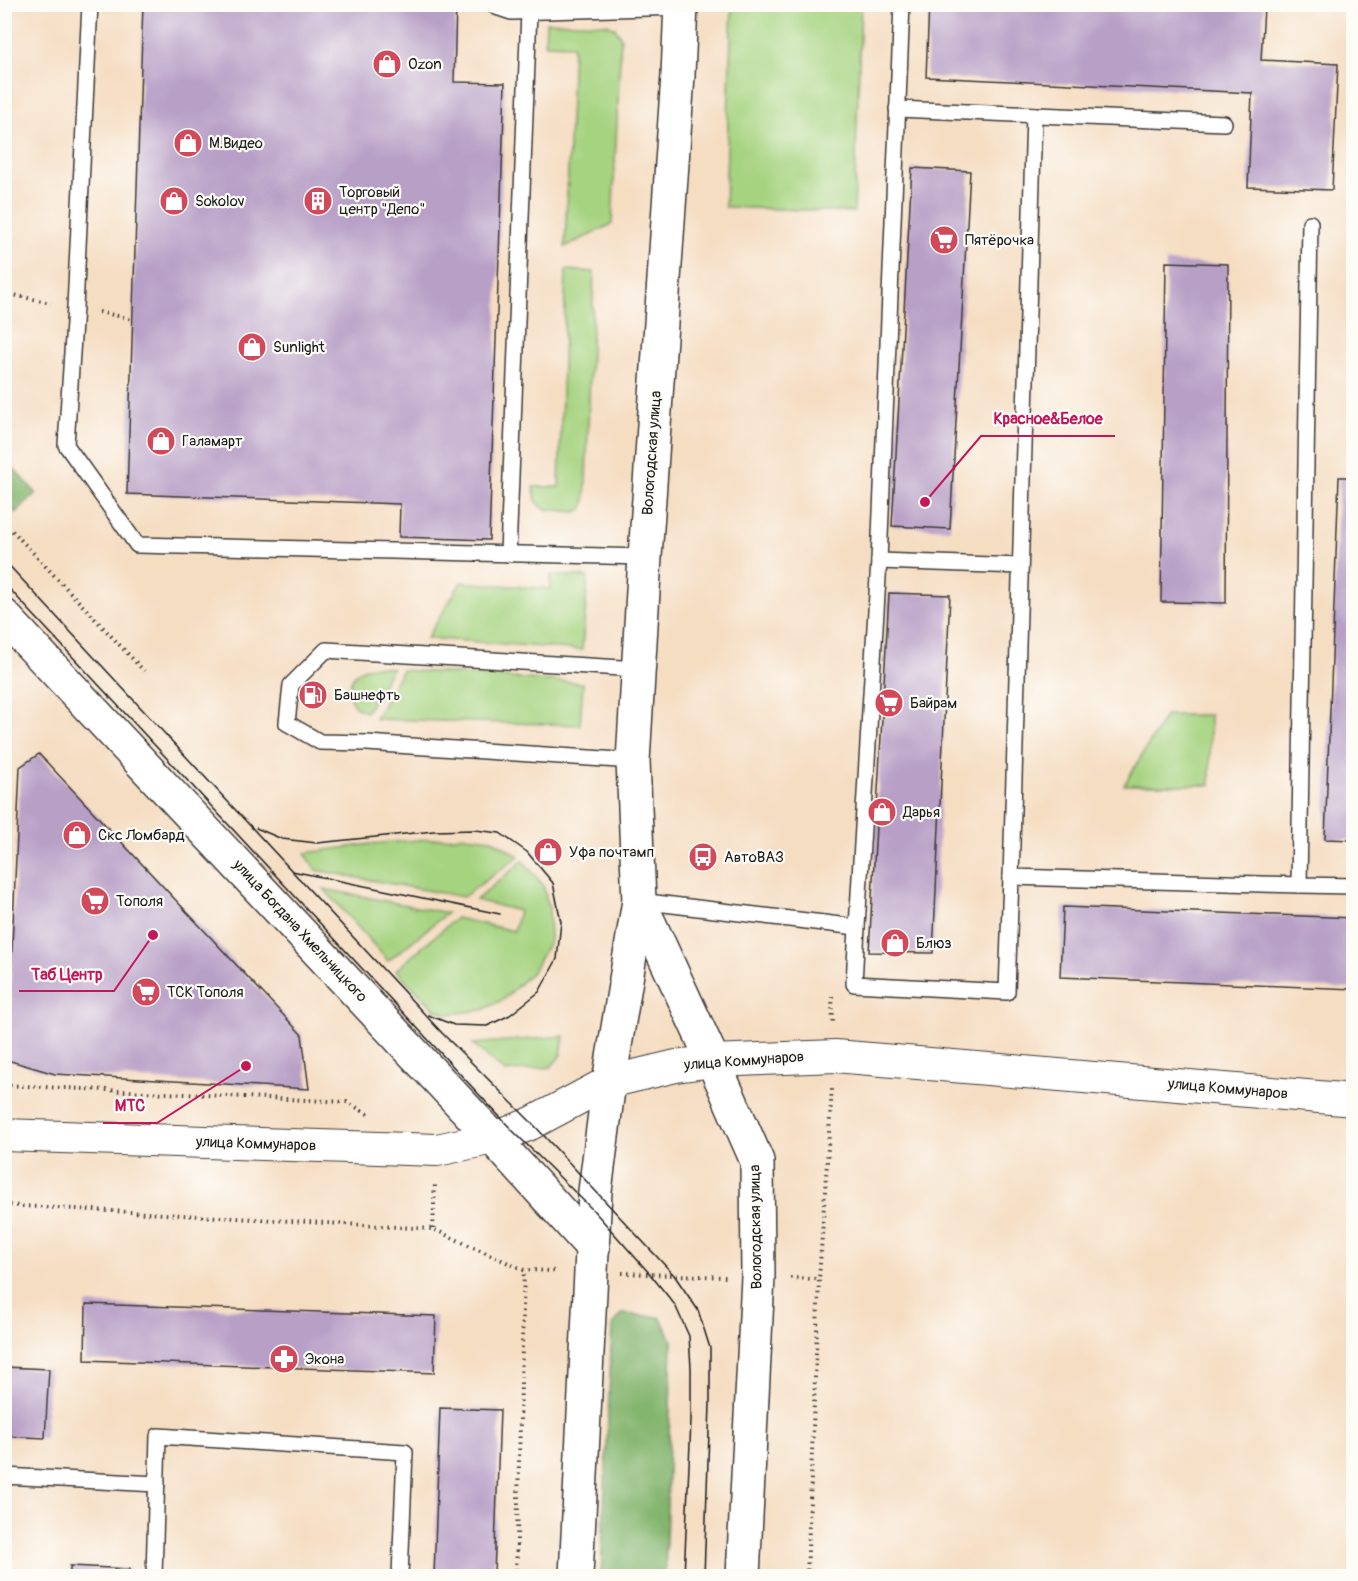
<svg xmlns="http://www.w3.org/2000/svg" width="1358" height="1581" viewBox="0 0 1358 1581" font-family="Pangolin,sans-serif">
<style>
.green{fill:#a6d380;stroke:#61784e;stroke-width:1.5}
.forest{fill:#84b56e;stroke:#506845;stroke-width:1.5}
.building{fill:#b79fc6}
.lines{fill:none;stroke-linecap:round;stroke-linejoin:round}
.lane-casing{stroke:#3d3935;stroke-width:18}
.street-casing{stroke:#3d3935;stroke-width:34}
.secondary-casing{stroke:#3d3935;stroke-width:36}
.path{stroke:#3d3935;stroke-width:4;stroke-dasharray:1.5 4.5;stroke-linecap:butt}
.lane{stroke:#fff;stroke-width:15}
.street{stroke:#fff;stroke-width:32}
.secondary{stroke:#fff;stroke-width:33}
.tram{stroke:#1c1c1c;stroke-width:1.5}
.labels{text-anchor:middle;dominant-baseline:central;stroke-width:4.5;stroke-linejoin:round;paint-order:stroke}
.poi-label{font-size:15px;fill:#1c1c1c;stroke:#fdfcf7;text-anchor:start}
.street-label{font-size:15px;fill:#1c1c1c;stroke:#fdfcf7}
.leader{fill:none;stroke:#c2185b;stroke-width:2}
.callout-dot{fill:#c2185b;stroke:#fdfcf7;stroke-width:2}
.callout-label{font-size:16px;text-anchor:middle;font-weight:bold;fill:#c2185b;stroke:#fdfcf7;stroke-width:4.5;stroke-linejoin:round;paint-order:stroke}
</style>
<rect width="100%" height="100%" fill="#fdfcf7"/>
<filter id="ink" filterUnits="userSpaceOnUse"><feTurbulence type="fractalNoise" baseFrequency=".0167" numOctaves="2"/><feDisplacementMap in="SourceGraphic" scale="12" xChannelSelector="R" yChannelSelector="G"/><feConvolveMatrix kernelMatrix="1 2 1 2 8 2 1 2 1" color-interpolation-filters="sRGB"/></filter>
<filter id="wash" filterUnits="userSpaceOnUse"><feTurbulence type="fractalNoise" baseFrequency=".008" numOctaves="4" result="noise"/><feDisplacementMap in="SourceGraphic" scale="24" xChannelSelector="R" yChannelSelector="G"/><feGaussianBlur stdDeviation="1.35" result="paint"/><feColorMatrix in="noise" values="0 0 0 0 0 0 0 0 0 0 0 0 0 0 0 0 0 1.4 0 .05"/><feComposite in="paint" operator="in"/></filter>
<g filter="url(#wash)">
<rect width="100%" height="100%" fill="#f5ddc2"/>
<!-- green -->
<g class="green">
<polygon points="732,5 861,5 854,212 725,207"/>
<polygon points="546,22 607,24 615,28 621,37 612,224 565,247 573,45 545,44"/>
<polygon points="566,270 594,272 585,503 582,509 576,512 545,509 537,503 533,487 559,487"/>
<polygon points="551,575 588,577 582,650 427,638 461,582 550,589"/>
<path d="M 376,666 L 392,668 L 366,712 C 364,711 358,709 357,708 C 344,698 348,677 361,670 C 365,668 371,667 376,666 Z"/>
<polygon points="402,670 583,683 580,725 375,719"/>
<polygon points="1166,715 1210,715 1210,785 1124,785"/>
<polygon points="466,836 491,839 519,856 463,897 316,870 305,853 371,844"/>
<polygon points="523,861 543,885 549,908 550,940 533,971 504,999 483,1010 447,1014 435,1009 396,970 456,918 514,931 519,911 476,900"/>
<polygon points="324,889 447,913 388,961"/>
<polygon points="564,1036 561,1055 551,1067 505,1072 473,1044"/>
</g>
<!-- forest -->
<g class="forest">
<polygon points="5,459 36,493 15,513 5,502"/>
<polygon points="622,1314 660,1317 672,1340 665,1576 601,1576 612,1326"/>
</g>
<g id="blocks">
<!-- building -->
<g class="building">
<polygon points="143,4 456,4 454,82 505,83 489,540 399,537 400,504 127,494"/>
<polygon points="929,4 1209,4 1264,7 1261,60 1338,64 1332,190 1248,187 1252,93 926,77"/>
<polygon points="912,168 970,171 950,529 892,526"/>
<polygon points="1166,262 1228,264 1226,603 1161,602"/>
<polygon points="1339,477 1354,477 1354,840 1325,839"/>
<polygon points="889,593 950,595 933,953 869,952"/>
<polygon points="39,754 302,1035 309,1089 55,1074 7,1060 20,767"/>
<polygon points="1063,907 1354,918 1354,989 1060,977"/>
<polygon points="86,1304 436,1316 434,1373 85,1360"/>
<polygon points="4,1367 49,1369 45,1438 4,1436"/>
<polygon points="440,1408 500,1410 494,1576 434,1576"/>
<polygon points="70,1566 130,1569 130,1576 70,1576"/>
</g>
</g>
</g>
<g filter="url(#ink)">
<use href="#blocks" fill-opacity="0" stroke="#3d3935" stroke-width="1.5"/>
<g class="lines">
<!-- lane casing -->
<g class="lane-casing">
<g id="lane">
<polyline points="90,4 75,307 66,445 137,545 645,557"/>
<polyline points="493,4 496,7 511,12 681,7"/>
<polyline points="897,109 1224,123"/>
<polyline points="1034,115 1011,877 1299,885"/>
<polyline points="1310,223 1299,885 1354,886"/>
<polyline points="508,554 529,11"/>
<polyline points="879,561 1020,566"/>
<polyline points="633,761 367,743 320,742 287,723 291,685 326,650 638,669"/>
<polyline points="639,901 857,927 879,561 902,4"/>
<polyline points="857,927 854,984 1007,992 1011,877"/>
<polyline points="4,1476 157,1484"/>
<polyline points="154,1576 158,1436 405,1452 400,1576"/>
</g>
</g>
<!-- street casing -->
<g class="street-casing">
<polyline id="street" points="4,1135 437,1150 493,1138 513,1131 532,1123 609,1082 676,1066 713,1061 835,1056 1354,1100"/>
</g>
<!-- secondary casing -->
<g class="secondary-casing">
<g id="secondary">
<polyline points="4,616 493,1138 593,1248"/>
<polyline points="639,901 713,1061 757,1161 758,1277 743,1576"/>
<polyline points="576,1576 595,1191 609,1082 639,901 633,761 645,557 678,75 681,4"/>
</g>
</g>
<!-- path -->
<g class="path">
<polyline points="4,293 51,303"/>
<polyline points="99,312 132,319"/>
<polyline points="4,522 144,671"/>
<polyline points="832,996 833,1025"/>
<polyline points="4,1085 347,1102 368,1114"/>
<polyline points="4,1205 433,1229 524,1270 558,1271"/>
<polyline points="433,1229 435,1182"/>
<polyline points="622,1273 726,1277"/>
<polyline points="790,1278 819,1279"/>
<polyline points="516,1576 524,1270"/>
<polyline points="807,1576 819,1279 832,1089"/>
</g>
<!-- lane -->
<use href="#lane" class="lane"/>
<!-- street -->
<use href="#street" class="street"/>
<!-- secondary -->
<use href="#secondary" class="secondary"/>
<!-- tram -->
<g class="tram">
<polyline points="4,560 442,1033 532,1123 674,1275 698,1310 710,1348 710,1404 704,1576"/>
<polyline points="4,583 513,1131 594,1211 650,1274 675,1305 689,1336 691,1368 691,1421 684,1576"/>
<polyline points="256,828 282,839 317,843 434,831 475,830 500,833 527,852 553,883 561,922 557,959 539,992 510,1015 487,1026 454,1025 428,1015"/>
<polyline points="292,871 500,914"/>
</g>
</g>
</g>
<!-- icons -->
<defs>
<g id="shop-disc" transform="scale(1.5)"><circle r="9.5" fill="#d1495b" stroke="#fdfcf7"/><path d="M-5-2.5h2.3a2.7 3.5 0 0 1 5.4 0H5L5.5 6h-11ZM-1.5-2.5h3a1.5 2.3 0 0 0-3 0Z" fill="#fff"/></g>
<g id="building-disc" transform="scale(1.5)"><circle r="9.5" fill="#d1495b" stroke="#fdfcf7"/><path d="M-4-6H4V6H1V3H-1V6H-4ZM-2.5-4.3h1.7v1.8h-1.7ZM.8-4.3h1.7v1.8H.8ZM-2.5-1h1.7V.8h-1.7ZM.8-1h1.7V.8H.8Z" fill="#fff"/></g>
<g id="supermarket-disc" transform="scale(1.5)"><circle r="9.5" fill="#d1495b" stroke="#fdfcf7"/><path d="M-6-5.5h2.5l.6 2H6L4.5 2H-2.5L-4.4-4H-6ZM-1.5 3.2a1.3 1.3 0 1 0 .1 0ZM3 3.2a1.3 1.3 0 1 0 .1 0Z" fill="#fff"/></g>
<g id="fuel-disc" transform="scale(1.5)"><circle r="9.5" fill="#d1495b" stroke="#fdfcf7"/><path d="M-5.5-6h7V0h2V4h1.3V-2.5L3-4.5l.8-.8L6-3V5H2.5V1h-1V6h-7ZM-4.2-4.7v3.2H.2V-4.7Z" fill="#fff"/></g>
<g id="bus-disc" transform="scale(1.5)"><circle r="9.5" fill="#d1495b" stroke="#fdfcf7"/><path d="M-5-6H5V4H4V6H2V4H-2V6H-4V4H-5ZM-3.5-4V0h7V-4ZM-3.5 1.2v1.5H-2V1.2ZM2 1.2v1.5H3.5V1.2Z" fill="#fff"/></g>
<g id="pharmacy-disc" transform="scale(1.5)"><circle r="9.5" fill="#d1495b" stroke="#fdfcf7"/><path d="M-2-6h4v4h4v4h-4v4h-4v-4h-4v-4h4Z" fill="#fff"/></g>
</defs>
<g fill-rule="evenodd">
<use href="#shop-disc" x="387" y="64"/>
<use href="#shop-disc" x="188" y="143"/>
<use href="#shop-disc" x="174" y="201"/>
<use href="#building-disc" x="318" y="201"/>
<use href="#supermarket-disc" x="944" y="240"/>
<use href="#shop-disc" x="252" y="347"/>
<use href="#shop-disc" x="161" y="441"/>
<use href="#fuel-disc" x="313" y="695"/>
<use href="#supermarket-disc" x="889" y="703"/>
<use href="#shop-disc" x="882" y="812"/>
<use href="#shop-disc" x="77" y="835"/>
<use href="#shop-disc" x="548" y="852"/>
<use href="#bus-disc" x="703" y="857"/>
<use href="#supermarket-disc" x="95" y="901"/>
<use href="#shop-disc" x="895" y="943"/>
<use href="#supermarket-disc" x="146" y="992"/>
<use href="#pharmacy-disc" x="284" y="1359"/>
</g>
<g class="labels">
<!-- poi labels -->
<g class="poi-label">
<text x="408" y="64">Ozon</text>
<text x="209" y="143">М.Видео</text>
<text x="339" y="192">Торговый<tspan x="339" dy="17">центр "Депо"</tspan></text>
<text x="195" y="201">Sokolov</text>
<text x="965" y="240">Пятёрочка</text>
<text x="273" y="347">Sunlight</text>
<text x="182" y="441">Галамарт</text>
<text x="334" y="695">Башнефть</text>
<text x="910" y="703">Байрам</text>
<text x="903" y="812">Дарья</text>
<text x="98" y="835">Скс Ломбард</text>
<text x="569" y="852">Уфа почтамп</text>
<text x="724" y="857">АвтоВАЗ</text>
<text x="116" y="901">Тополя</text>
<text x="916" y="943">Блюз</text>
<text x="167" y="992">ТСК Тополя</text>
<text x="305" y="1359">Экона</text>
</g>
<!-- street labels -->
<g class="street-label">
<text transform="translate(652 453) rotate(-86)">Вологодская улица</text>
<text transform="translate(300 931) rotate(47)">улица Богдана Хмельницкого</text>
<text transform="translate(744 1061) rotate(-4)">улица Коммунаров</text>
<text transform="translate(1228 1089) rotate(5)">улица Коммунаров</text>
<text transform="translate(256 1144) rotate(2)">улица Коммунаров</text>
<text transform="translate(756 1227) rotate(-91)">Вологодская улица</text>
</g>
</g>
<!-- callouts -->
<path class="leader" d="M925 502L981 436H1115M153 935L114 991H19M246 1066L157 1123H103"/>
<g class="callout-dot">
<circle cx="925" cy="502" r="6"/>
<circle cx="153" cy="935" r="6"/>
<circle cx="246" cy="1066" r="6"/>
</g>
<g class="callout-label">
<text x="1048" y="424">Красное&amp;Белое</text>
<text x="67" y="980">Таб Центр</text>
<text x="130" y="1111">МТС</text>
</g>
<!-- margin -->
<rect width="1358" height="1581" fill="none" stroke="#fdfcf7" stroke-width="24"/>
</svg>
